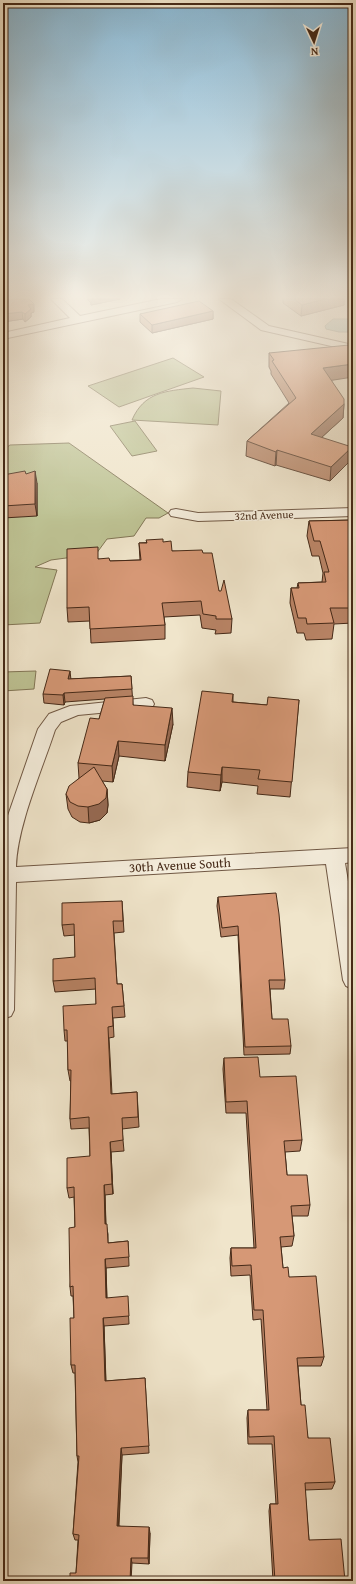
<svg xmlns="http://www.w3.org/2000/svg" width="356" height="1584" viewBox="0 0 356 1584" font-family="'Gentium Book Plus',serif">
<style>
.green{fill:#bec394;stroke:#827656}
.water{fill:#9abfb5;stroke:#788376}
.lines{fill:none;stroke-linecap:round;stroke-linejoin:round}
.minor-casing{stroke:#705844;stroke-width:2}
.minor{fill:#f5eedd;fill-rule:evenodd}
.wall{fill:#b88365;stroke:#452917}
.shaded-wall{fill:#966a53;stroke:#452917}
.building{fill:#d69876;stroke:#452917}
.labels{text-anchor:middle;dominant-baseline:central;stroke-width:3;stroke-linejoin:round;paint-order:stroke}
.far-street-label{font-size:11px;fill:#452917;stroke:#f5eedd}
.street-label{font-size:13px;fill:#452917;stroke:#f5eedd}
</style>
<rect width="100%" height="100%" fill="#f0e5cb"/>
<filter id="stains"><feTurbulence type="fractalNoise" baseFrequency=".005" numOctaves="4"/><feColorMatrix values="0 0 0 0 .2 0 0 0 0 .09 0 0 0 0 .02 0 0 0 .5 -.17"/></filter>
<radialGradient id="worn" r=".72"><stop offset=".6" stop-color="#630" stop-opacity="0"/><stop offset="1" stop-color="#630" stop-opacity=".3"/></radialGradient>
<!-- green -->
<g class="green">
<polygon points="173,358 204,377 119,407 88,386"/>
<path d="M 193,388 L 221,391 L 218,425 L 132,420 C 144,392 166,391 193,388 Z"/>
<polygon points="135,421 157,451 132,456 110,426"/>
<polygon points="69,443 168,513 159,518 146,518 134,536 107,539 96,554 51,560 35,567 57,570 40,623 3,625 3,450 10,445"/>
<polygon points="36,671 34,689 3,691 3,672"/>
</g>
<!-- water -->
<polygon class="water" points="333,319 348,319 353,328 348,332 339,332 326,329 325,326"/>
<g class="lines">
<!-- minor casing -->
<g class="minor-casing">
<g id="minor">
<polygon points="51,299 62,299 80,316 161,299 182,299 177,302 3,339 3,333 70,318"/>
<polygon points="219,299 231,299 269,326 353,345 353,351 261,330"/>
<polygon points="353,508 353,516 198,521 171,516 169,513 171,510 176,509 198,513"/>
<path d="M 146,698 L 152,700 L 154,704 L 152,708 L 78,715 L 61,722 L 55,730 C 42,770 17,826 16,867 L 353,848 L 353,862 L 345,863 L 353,912 L 353,989 L 346,986 L 343,980 L 326,864 L 16,882 L 14,1010 L 11,1016 L 3,1019 L 3,830 L 38,729 L 49,714 L 70,706 Z"/>
</g>
</g>
<!-- minor -->
<use href="#minor" class="minor"/>
</g>
<!-- wall -->
<g class="wall">
<polygon points="3,299 34,312 31,313 31,317 25,322 23,319 3,322"/>
<polygon points="87,299 120,299 91,305 91,303"/>
<polygon points="283,299 344,299 344,305 301,316 283,303"/>
<polygon points="213,311 213,319 152,333 140,322 140,314"/>
<polygon points="269,353 331,380 344,404 343,418 322,437 350,461 330,481 276,465 275,466 246,456 247,441 289,403 271,374 271,371 269,367"/>
<polygon points="26,474 37,483 37,516 3,518 3,475"/>
<polygon points="353,520 353,623 334,624 332,639 306,640 304,633 297,633 290,603 291,588 297,588 298,583 322,582 323,573 319,556 312,556 307,536 309,521"/>
<polygon points="163,542 172,551 203,553 219,591 232,619 231,633 215,634 216,630 202,628 200,615 164,617 165,625 165,639 91,643 90,621 68,622 67,608 98,559 110,561 140,560 139,543"/>
<polygon points="131,676 133,705 173,724 165,761 119,756 113,782 102,781 107,789 108,805 107,813 100,820 89,823 80,822 72,817 68,809 66,794 79,778 78,763 99,719 105,699 65,702 64,705 44,703 43,694 71,679"/>
<polygon points="233,694 233,702 267,705 299,700 290,797 257,794 258,786 222,782 220,791 187,787 188,772"/>
<polygon points="218,897 285,980 284,989 270,989 272,1019 291,1046 290,1054 244,1055 238,935 221,937 217,906"/>
<polygon points="122,901 124,932 114,933 117,984 122,984 125,1017 113,1018 114,1037 109,1038 112,1094 137,1092 139,1127 122,1129 124,1151 111,1152 113,1194 105,1195 106,1224 108,1234 108,1243 128,1241 129,1266 106,1268 107,1298 128,1305 129,1324 104,1326 106,1381 145,1378 149,1453 122,1455 119,1526 150,1533 149,1564 132,1563 76,1573 78,1540 75,1540 73,1534 78,1462 77,1456 75,1373 73,1373 71,1365 74,1318 73,1296 71,1296 70,1287 75,1227 74,1197 69,1198 67,1188 90,1156 89,1128 71,1129 70,1119 71,1081 70,1081 68,1070 68,1041 65,1041 64,1030 96,1004 96,989 55,992 53,981 75,957 75,935 64,936 62,925"/>
<polygon points="224,1058 260,1077 302,1140 300,1151 285,1152 287,1175 310,1205 308,1216 292,1216 294,1236 292,1246 281,1247 283,1268 289,1277 324,1357 321,1366 298,1366 301,1405 308,1438 335,1482 332,1489 305,1490 309,1540 345,1581 273,1581 269,1511 270,1504 276,1504 272,1444 248,1444 247,1418 248,1410 267,1410 261,1319 253,1320 250,1275 231,1276 230,1258 231,1248 254,1248 246,1113 226,1113 223,1069"/>
</g>
<!-- shaded-wall -->
<g class="shaded-wall">
<polygon points="91,299 120,299 91,305"/>
<polygon points="325,299 344,299 344,305 301,316 302,305"/>
<polygon points="34,304 34,312 31,313 31,317 25,322 25,314 28,305"/>
<polygon points="213,311 213,319 152,333 152,325"/>
<polygon points="22,312 23,319 3,322 3,314"/>
<polygon points="353,364 353,377 321,382 323,368"/>
<polygon points="344,404 343,418 310,448 311,434"/>
<polygon points="352,447 350,461 330,481 331,467"/>
<polygon points="277,450 276,465 275,466 276,452"/>
<polygon points="35,471 37,483 37,516 35,504"/>
<polygon points="70,671 71,680 68,679"/>
<polygon points="64,693 65,702 64,705 63,695"/>
<polygon points="172,708 173,724 165,761 165,745"/>
<polygon points="118,741 119,756 113,782 112,766"/>
<polygon points="222,767 222,782 220,791 221,775"/>
<polygon points="107,789 108,805 107,813 100,820 89,823 88,807"/>
<polygon points="110,1142 111,1152 113,1194 112,1184"/>
<polygon points="104,1185 105,1195 106,1234 105,1224"/>
<polygon points="105,1259 106,1268 107,1307 106,1298"/>
<polygon points="103,1318 104,1326 106,1389 105,1381"/>
<polygon points="121,1448 122,1455 118,1532 117,1526"/>
<polygon points="149,1527 150,1533 149,1564 148,1558"/>
<polygon points="131,1558 132,1563 131,1581 130,1581"/>
</g>
<!-- building -->
<g class="building">
<polygon points="3,299 29,299 34,304 28,305 31,309 25,314 22,312 3,314"/>
<polygon points="294,299 325,299 302,305"/>
<polygon points="199,301 213,311 152,325 140,314"/>
<polygon points="349,345 353,350 353,364 323,368 344,399 344,404 311,434 352,447 331,467 277,450 276,452 247,441 296,398 272,361 274,360 269,353"/>
<polygon points="25,471 26,474 35,471 35,504 3,506 3,475"/>
<polygon points="353,520 353,608 330,608 334,623 307,624 306,618 298,618 291,588 299,588 298,583 326,582 324,572 329,572 320,541 314,541 309,521"/>
<polygon points="163,539 163,542 171,541 172,551 202,550 203,553 212,553 219,591 221,591 224,580 232,619 216,619 216,616 203,614 201,601 162,603 165,625 90,629 89,607 67,608 67,549 98,547 98,559 109,558 110,561 141,560 139,543 147,543 146,540"/>
<polygon points="50,669 70,671 68,679 131,676 132,689 64,693 63,695 43,694"/>
<polygon points="202,691 233,694 232,702 267,705 268,697 299,700 292,782 258,779 260,770 222,767 221,775 188,772"/>
<polygon points="133,696 133,705 172,708 165,745 118,741 112,766 78,763 90,718 99,719 105,698"/>
<polygon points="94,767 107,789 106,798 99,804 88,807 78,806 70,802 66,794 69,786"/>
<polygon points="276,893 279,914 285,980 269,980 272,1019 288,1019 291,1046 245,1047 238,926 222,928 218,897"/>
<polygon points="122,901 123,921 113,921 117,984 122,984 124,1006 112,1007 113,1026 108,1027 111,1094 137,1092 138,1117 122,1118 123,1140 110,1142 112,1184 104,1185 105,1224 107,1224 108,1243 128,1241 129,1257 105,1259 106,1298 128,1296 129,1316 103,1318 105,1381 145,1378 149,1446 121,1448 117,1526 149,1527 148,1558 131,1558 130,1581 70,1581 70,1573 76,1573 79,1535 73,1534 79,1456 77,1456 75,1365 71,1365 70,1318 74,1318 73,1286 70,1287 69,1228 75,1227 74,1187 67,1188 67,1158 90,1156 89,1117 70,1119 71,1070 68,1070 67,1030 64,1030 63,1006 96,1004 95,978 53,981 53,959 75,957 74,924 62,925 62,903"/>
<polygon points="258,1057 260,1077 296,1076 302,1140 284,1141 287,1175 307,1175 310,1205 291,1206 294,1236 280,1237 283,1268 288,1267 289,1277 316,1276 324,1357 297,1358 301,1405 305,1405 308,1438 330,1438 335,1482 305,1483 309,1540 341,1539 345,1581 275,1581 270,1504 278,1504 274,1436 249,1437 248,1410 269,1410 263,1310 254,1310 251,1265 232,1266 231,1248 256,1248 247,1101 226,1102 224,1058"/>
</g>
<!-- sky -->
<linearGradient id="sky" x2="0" y2="1"><stop stop-color="#89b8d4"/><stop offset="0.57" stop-color="#f8f3e8"/><stop offset="1" stop-color="#f8f3e8" stop-opacity="0"/></linearGradient>
<rect width="356" height="521" fill="url(#sky)"/>
<g class="labels">
<!-- far-street labels -->
<g class="far-street-label">
<text transform="translate(264 515) rotate(-2)">32nd Avenue</text>
</g>
<!-- street labels -->
<g class="street-label">
<text transform="translate(180 865) rotate(-3)">30th Avenue South</text>
</g>
</g>
<!-- margin -->
<rect width="356" height="1584" fill="none" stroke="#f0e5cb" stroke-width="16"/>
<rect x="4" y="4" width="348" height="1576" fill="none" stroke="#452917" stroke-width="2"/>
<rect x="8" y="8" width="340" height="1568" fill="none" stroke="#452917"/>
<!-- north arrow -->
<g transform="translate(314 42) rotate(176)" stroke="#f5eedd" stroke-width="3" paint-order="stroke">
<path d="M0-3L7 15L0 10L-7 15Z" fill="#452917"/>
<text y="-6" font-size="11" font-weight="bold" text-anchor="middle" fill="#452917">N</text>
</g>
<rect width="100%" height="100%" filter="url(#stains)"/>
<rect width="100%" height="100%" fill="url(#worn)"/>
</svg>
